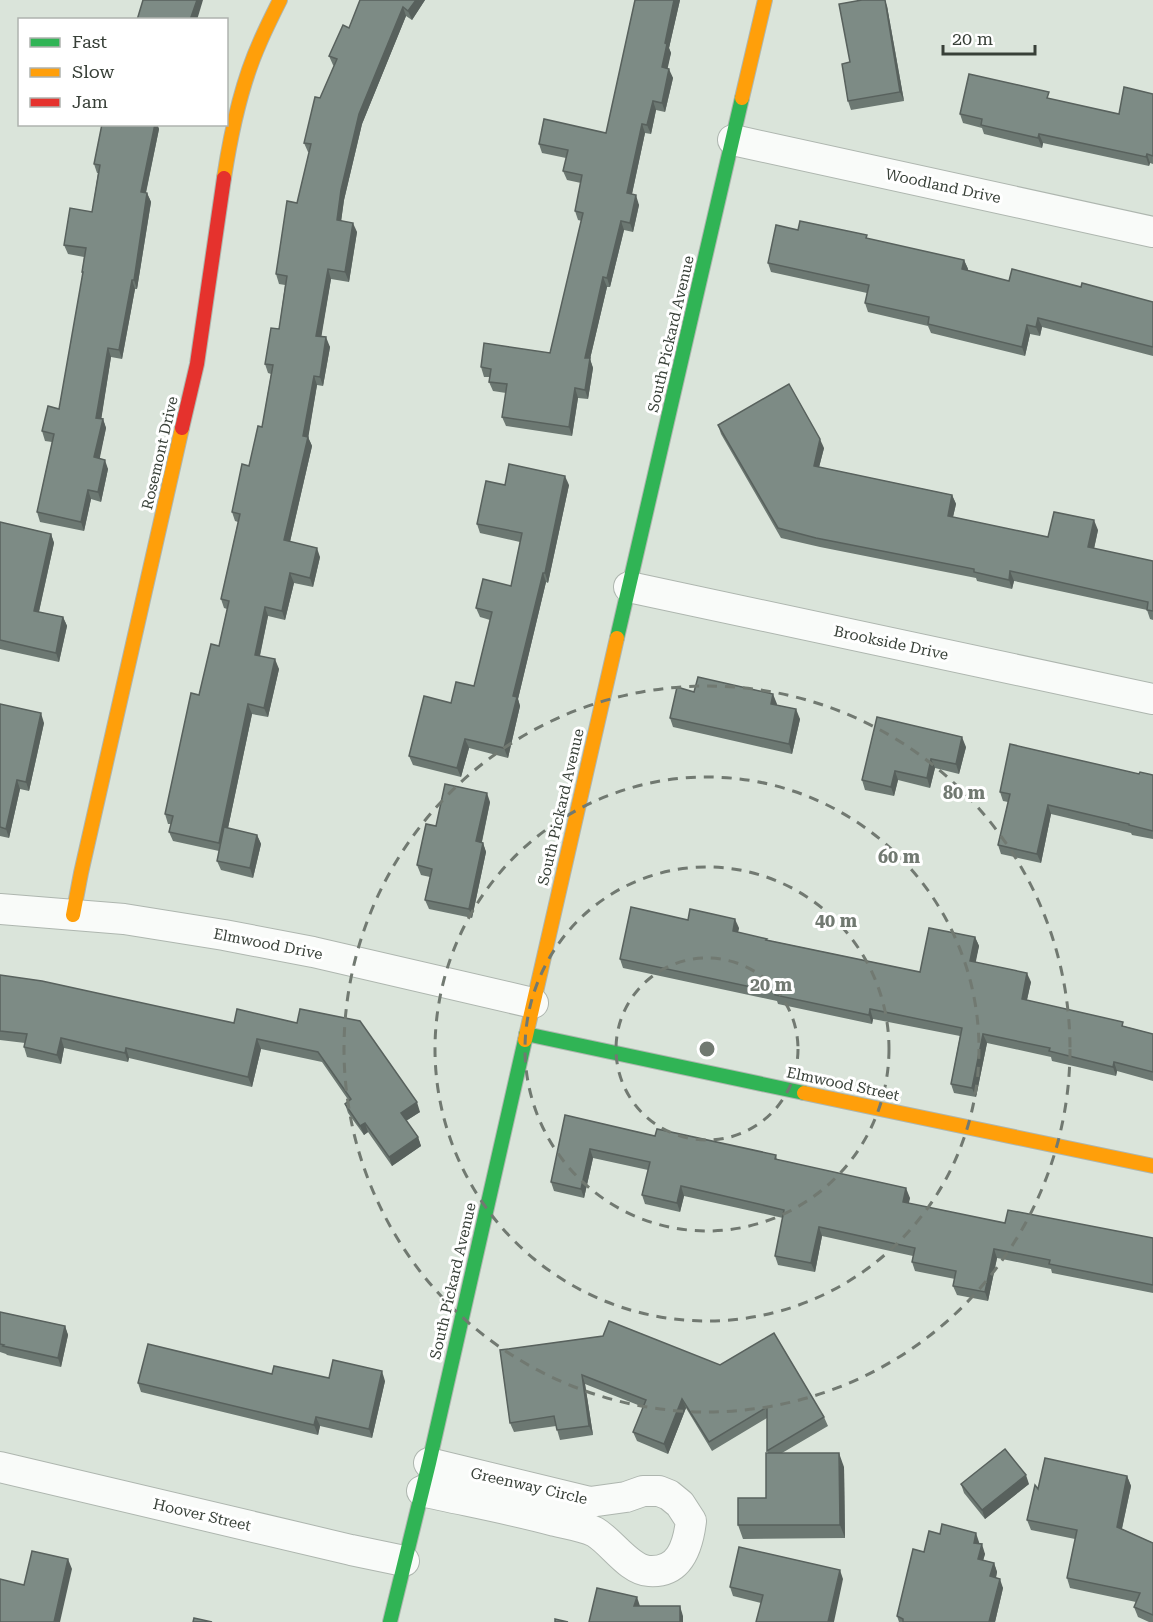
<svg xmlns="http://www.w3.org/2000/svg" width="1153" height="1622" viewBox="0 0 1153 1622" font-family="'Roboto Serif',serif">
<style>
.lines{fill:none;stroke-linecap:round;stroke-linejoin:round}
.street-casing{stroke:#aeb6af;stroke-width:32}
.fast-casing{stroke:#aeb6af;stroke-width:16}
.slow-casing{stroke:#aeb6af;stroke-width:16}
.jam-casing{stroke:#aeb6af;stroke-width:16}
.street{stroke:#f9fbf9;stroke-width:30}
.fast{stroke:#30b455;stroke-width:14}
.slow{stroke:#ff9f0a;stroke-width:14}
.jam{stroke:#e5322d;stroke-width:14}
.wall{fill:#6c7872}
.shaded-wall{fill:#58615d}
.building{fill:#7d8b85;stroke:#58615d;stroke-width:1.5}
.ring{fill:none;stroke:#717971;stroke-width:3;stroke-dasharray:10 8}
.labels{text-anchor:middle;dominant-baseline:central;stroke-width:6;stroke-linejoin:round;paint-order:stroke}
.street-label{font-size:15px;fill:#384038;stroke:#fff}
.centre{fill:#717971;stroke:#fff;stroke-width:3}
.ring-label{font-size:18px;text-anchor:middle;font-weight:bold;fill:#717971;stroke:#fff;stroke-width:6;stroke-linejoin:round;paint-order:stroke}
</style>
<rect width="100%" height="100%" fill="#dae4da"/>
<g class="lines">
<!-- street casing -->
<g class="street-casing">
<g id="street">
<polyline points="733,140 1153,232"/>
<polyline points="629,587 1153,699"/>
<polyline points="0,909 124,919 224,935 313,952 533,1003"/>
<polyline points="0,1467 351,1550 404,1561"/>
<path d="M 422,1491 C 466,1501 511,1509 555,1521 C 568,1524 583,1526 595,1532 C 612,1542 629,1570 649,1571 C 680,1573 688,1546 691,1521 L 680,1504 L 669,1495 L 659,1491 L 643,1491 L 626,1497 L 590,1502 L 429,1463"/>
</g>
</g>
<!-- fast casing -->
<g class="fast-casing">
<g id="fast">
<polyline points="617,638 742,98"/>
<polyline points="526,1034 804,1093"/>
<polyline points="390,1622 429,1463 525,1040"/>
</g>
</g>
<!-- slow casing -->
<g class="slow-casing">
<g id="slow">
<polyline points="742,98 765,0"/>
<path d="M 224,178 C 231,132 241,84 260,42 C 266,28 273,14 280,0"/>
<polyline points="73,915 81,873 182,428"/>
<polyline points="525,1040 617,638"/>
<polyline points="804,1093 1153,1166"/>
</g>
</g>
<!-- jam casing -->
<g class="jam-casing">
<polyline id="jam" points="182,428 197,364 224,178"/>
</g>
<!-- street -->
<use href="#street" class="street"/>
<!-- fast -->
<use href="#fast" class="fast"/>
<!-- slow -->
<use href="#slow" class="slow"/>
<!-- jam -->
<use href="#jam" class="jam"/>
</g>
<!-- wall -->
<g class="wall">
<polygon points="360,0 425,0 412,20 406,16 362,124 344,200 341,221 357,232 349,282 331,279 321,336 330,347 323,386 317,385 308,437 312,446 290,542 320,557 313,587 294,583 285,620 268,616 260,656 279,669 268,717 252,714 228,828 257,835 261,844 253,878 221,870 217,861 219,851 173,841 169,832 171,824 168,824 165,814 199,695 219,646 227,609 224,608 221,599 238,522 235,521 232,512 262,427 271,374 268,373 265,364 279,329 285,285 279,284 276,274 297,203 309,152 308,152 304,143 320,98 334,66 333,65 329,56 349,28"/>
<polygon points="635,0 680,0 669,48 671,53 667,68 673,78 665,112 656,110 651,134 645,133 632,194 639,205 633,232 624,230 610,287 607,287 590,359 593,368 588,399 578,398 572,436 506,426 502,417 506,393 493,391 489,382 490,377 484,377 481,367 550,353 582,221 578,220 575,211 581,183 567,180 563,171 566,158 542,153 539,144 606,133"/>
<polygon points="887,6 904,101 851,110 848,101 850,62"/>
<polygon points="1153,94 1153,164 1150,163 1149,166 1043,143 1042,148 984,134 982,128 963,123 960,114 1051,99 1119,114"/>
<polygon points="102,124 157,124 159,129 146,193 147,193 151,202 137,289 135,289 122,359 111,357 101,419 103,419 106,428 99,459 108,469 101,502 91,499 84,531 40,522 37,512 52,442 45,441 42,431 59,409 83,275 82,272 84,257 68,254 64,245 92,212 98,173 97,173 94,164"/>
<polygon points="798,230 868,239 964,260 968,269 967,271 1009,281 1081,287 1153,302 1153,356 1042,327 1040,336 1030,334 1025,356 931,333 928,326 868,312 865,303 867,293 771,272 768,263"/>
<polygon points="718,425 824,448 819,467 952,495 956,504 953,517 1048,537 1098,530 1094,549 1153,561 1153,620 1150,619 1147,610 1014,581 1012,589 977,581 976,578 820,547 781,538 721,434"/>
<polygon points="505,485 569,485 548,583 546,582 518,699 520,706 508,758 469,748 461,777 413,765 409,756 451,703 474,686 490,620 480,617 476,608 511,586 520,542 480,533 477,524"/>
<polygon points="0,522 51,534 54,543 39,612 63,617 67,626 59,662 0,649"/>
<polygon points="694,692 777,704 776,705 800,719 792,754 673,727 670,718"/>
<polygon points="0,704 44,723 29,791 20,789 9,838 0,836"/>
<polygon points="966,747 959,774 935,768 930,788 898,780 894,796 865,790 862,780"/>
<polygon points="1139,774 1153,775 1153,839 1132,835 1131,833 1051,814 1041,863 1001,854 998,845 1008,802 1003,801 1000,792"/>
<polygon points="490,802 482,842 483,843 486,852 472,918 429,909 425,900 430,877 421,875 417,865 436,826"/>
<polygon points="688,920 739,928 738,932 767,940 920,972 975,937 979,946 975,962 1031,982 1027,1000 1153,1034 1153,1081 1117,1071 1116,1076 1052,1061 1051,1057 987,1043 976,1097 954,1093 951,1084 960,1036 873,1019 872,1024 778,1004 777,1001 623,968 620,959"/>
<polygon points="0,975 234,1023 297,1023 420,1112 406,1121 418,1137 421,1146 392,1166 368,1132 364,1135 348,1113 345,1104 349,1101 322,1062 261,1049 252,1087 129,1058 128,1062 64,1048 61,1064 27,1057 24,1047 25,1043 0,1040"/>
<polygon points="565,1115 655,1136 776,1155 777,1160 910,1198 908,1203 1005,1223 1153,1238 1153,1293 1052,1273 1051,1269 997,1258 988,1301 957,1295 953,1286 955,1279 915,1271 912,1262 913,1256 822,1236 815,1272 778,1265 775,1256 783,1218 684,1196 680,1212 645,1204 642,1195 648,1170 593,1158 584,1198 554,1191 551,1182"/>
<polygon points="0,1312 65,1326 68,1335 61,1367 7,1355 6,1354 0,1352"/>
<polygon points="500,1350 824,1417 828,1426 782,1453 844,1467 845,1538 743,1539 738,1525 766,1498 768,1453 767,1451 767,1418 712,1451 686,1408 668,1454 637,1441 633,1432 643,1407 585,1384 593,1435 560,1440 556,1426 514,1432 510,1423"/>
<polygon points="272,1374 329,1378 385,1381 372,1438 320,1426 318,1435 141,1392 138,1383"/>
<polygon points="1127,1476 1131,1486 1122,1529 1153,1543 1153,1622 1149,1622 1138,1617 1134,1607 1136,1602 1070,1588 1067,1578 1075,1539 1031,1530 1027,1520 1038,1489"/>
<polygon points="961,1484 1029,1484 985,1519 964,1493"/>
<polygon points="979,1542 979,1544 985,1554 983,1560 994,1563 997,1572 996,1578 1003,1588 995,1622 899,1622 897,1616 924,1552"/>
<polygon points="843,1579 761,1603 733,1596 730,1587"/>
</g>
<!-- shaded-wall -->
<g class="shaded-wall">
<polygon points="197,0 203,0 197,20 190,20"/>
<polygon points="416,0 425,0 412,20 408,11"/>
<polygon points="674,0 680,0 669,48 671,53 666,76 662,67 665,43"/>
<polygon points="885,0 887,6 904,101 900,92"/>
<polygon points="403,7 406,16 362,124 344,200 340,229 337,220 341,190 359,114"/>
<polygon points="669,69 673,78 665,112 662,103"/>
<polygon points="653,101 656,110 651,134 647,125"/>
<polygon points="155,124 157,124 159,129 144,201 141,192"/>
<polygon points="642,124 645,133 630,203 627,193"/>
<polygon points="1039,134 1043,143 1042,148 1038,138"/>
<polygon points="1147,154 1150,163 1149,166 1146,157"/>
<polygon points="147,193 151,202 137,289 134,280"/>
<polygon points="636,195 639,205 633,232 630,223"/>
<polygon points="621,221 624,230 610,287 607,278"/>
<polygon points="353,223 357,232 349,282 345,272"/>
<polygon points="964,260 968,269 966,279 962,269"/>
<polygon points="328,269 331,279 320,345 316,336"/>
<polygon points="603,277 607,287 590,359 593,368 588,399 585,390 585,358"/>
<polygon points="132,280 135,289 122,359 119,350"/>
<polygon points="1038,318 1042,327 1040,336 1036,327"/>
<polygon points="1027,325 1030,334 1025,356 1022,347"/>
<polygon points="326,337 330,347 323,386 320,377"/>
<polygon points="108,348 111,357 100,427 96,418"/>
<polygon points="314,376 317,385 307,445 303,436"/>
<polygon points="575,388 578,398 572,436 569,427"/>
<polygon points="103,419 106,428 98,467 94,457"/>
<polygon points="308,437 312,446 288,550 284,540"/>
<polygon points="820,439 824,448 817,475 814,466"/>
<polygon points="105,460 108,469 101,502 98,492"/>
<polygon points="565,476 569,485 548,583 545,573"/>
<polygon points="88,490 91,499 84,531 81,522"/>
<polygon points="952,495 956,504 951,525 948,516"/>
<polygon points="1094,520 1098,530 1092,557 1088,547"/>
<polygon points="51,534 54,543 37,620 34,611"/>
<polygon points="317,548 320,557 313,587 310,578"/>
<polygon points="1010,571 1014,581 1012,589 1009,580"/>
<polygon points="290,573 294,583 285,620 282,611"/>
<polygon points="543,573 546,582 518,699 520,706 508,758 504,748 513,696"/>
<polygon points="265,607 268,616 258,664 255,655"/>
<polygon points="63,617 67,626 59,662 56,653"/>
<polygon points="275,659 279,669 268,717 264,708"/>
<polygon points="773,694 777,704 775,713 771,704"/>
<polygon points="248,704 252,714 223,852 219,843"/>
<polygon points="796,709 800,719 792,754 789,744"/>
<polygon points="41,713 44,723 29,791 26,782"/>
<polygon points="962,737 966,747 959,774 956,764"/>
<polygon points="465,739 469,748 461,777 457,768"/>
<polygon points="931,759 935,768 930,788 927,778"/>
<polygon points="895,771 898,780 894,796 891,787"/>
<polygon points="17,780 20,789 9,838 6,829"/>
<polygon points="487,793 490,802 480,850 476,841"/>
<polygon points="1048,805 1051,814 1041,863 1037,854"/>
<polygon points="257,835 261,844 253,878 250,868"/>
<polygon points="483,843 486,852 472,918 469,909"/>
<polygon points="735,919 739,928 736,940 733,931"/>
<polygon points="975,937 979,946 974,971 970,961"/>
<polygon points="1027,973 1031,982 1025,1008 1022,999"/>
<polygon points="870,1009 873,1019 872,1024 869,1015"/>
<polygon points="983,1034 987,1043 976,1097 972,1088"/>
<polygon points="61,1038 64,1048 61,1064 57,1055"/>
<polygon points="257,1039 261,1049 252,1087 248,1077"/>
<polygon points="126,1048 129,1058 128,1062 125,1053"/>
<polygon points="1114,1062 1117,1071 1116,1076 1113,1067"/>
<polygon points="417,1102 420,1112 404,1122 401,1113"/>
<polygon points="365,1123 368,1132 364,1135 360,1126"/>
<polygon points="418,1137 421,1146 392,1166 389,1157"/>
<polygon points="590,1149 593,1158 584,1198 581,1189"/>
<polygon points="681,1186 684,1196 680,1212 677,1203"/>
<polygon points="906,1188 910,1198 907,1212 903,1202"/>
<polygon points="819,1227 822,1236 815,1272 811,1263"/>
<polygon points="994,1249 997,1258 988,1301 985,1292"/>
<polygon points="65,1326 68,1335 61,1367 58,1358"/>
<polygon points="382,1371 385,1381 372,1438 369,1429"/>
<polygon points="582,1375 585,1384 593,1435 589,1426"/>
<polygon points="682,1399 686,1408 668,1454 664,1444"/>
<polygon points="316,1417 320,1426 318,1435 314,1425"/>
<polygon points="839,1453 844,1467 845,1538 840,1525"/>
<polygon points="1026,1475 1029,1484 985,1519 982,1510"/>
<polygon points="1127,1476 1131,1486 1120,1537 1117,1527"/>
<polygon points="976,1533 979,1542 977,1552 974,1543"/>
<polygon points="982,1544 985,1554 981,1568 978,1559"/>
<polygon points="68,1559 72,1569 60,1622 54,1622"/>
<polygon points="994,1563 997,1572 994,1586 990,1576"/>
<polygon points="840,1570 843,1579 834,1622 828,1622"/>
<polygon points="1000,1579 1003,1588 995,1622 989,1622"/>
<polygon points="637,1597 640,1606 638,1616 634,1606"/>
<polygon points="680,1606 683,1616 683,1622 680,1622"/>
</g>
<!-- building -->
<g class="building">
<polygon points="143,0 197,0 190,20 137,20"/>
<polygon points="360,0 416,0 408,11 403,7 359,114 341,190 337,220 353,223 345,272 328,269 316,336 326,337 320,377 314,376 303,436 308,437 284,540 317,548 310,578 290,573 282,611 265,607 255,655 275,659 264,708 248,704 219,843 169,832 173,816 165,814 191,693 199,695 211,644 219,646 229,601 221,599 240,514 232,512 242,464 249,466 258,426 262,427 273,365 265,364 271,328 279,329 287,276 276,274 287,201 297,203 311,144 304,143 315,97 320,98 337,59 329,56 343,25 349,28"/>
<polygon points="635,0 674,0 665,43 667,44 662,67 669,69 662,103 653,101 647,125 642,124 627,193 636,195 630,223 621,221 607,278 603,277 585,358 590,358 585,390 575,388 569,427 502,417 507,384 489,382 491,369 481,367 484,343 550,353 583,213 575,211 582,175 563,171 568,150 539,144 544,119 606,133"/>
<polygon points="862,0 885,0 900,92 848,101 842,64 850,62 839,4"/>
<polygon points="969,74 1049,92 1047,98 1119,114 1124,87 1153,94 1153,156 1147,154 1146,157 1039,134 1038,138 981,125 982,119 960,114"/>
<polygon points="102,124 155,124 141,192 147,193 134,280 132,280 119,350 108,348 96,418 103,419 94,457 105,460 98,492 88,490 81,522 37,512 54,434 42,431 48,406 59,409 83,272 82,272 86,248 64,245 70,208 92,212 100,165 94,164"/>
<polygon points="800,221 867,235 866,238 964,260 962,269 1009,281 1012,269 1081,287 1082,283 1153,302 1153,347 1038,318 1036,327 1027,325 1022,347 928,324 929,317 865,303 869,285 768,263 776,225 798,230"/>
<polygon points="789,384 820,439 814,466 952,495 948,516 1048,537 1054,512 1094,520 1088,547 1153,561 1153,611 1147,610 1148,602 1010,571 1009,580 974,572 974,569 816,538 778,528 718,425"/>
<polygon points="509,464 565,476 545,573 543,573 513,696 517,697 504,748 465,739 457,768 409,756 424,696 451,703 456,682 474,686 492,612 476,608 483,579 511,586 522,533 477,524 486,481 505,485"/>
<polygon points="0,522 51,534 34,611 63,617 56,653 0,640"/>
<polygon points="698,677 773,694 771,704 796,709 789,744 670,718 677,687 694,692"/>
<polygon points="0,704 41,713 26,782 17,780 6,829 0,827"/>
<polygon points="877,717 962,737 956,764 931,759 927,778 895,771 891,787 862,780"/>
<polygon points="1010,744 1139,774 1140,772 1153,775 1153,831 1129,825 1129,824 1048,805 1037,854 998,845 1010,794 1000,792"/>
<polygon points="445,784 487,793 476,841 483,843 469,909 425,900 432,869 417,865 426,824 436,826"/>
<polygon points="224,827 257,835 250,868 217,861"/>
<polygon points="631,907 688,920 690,909 735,919 733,931 767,939 766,940 920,972 929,928 975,937 970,961 1027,973 1022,999 1123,1022 1122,1026 1153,1034 1153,1072 1114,1062 1113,1067 1049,1051 1050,1048 983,1034 972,1088 951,1084 962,1028 870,1009 869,1015 775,995 775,992 620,959"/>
<polygon points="0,975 42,981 234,1023 237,1009 297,1023 300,1009 360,1021 417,1102 401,1113 418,1137 389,1157 365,1123 360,1126 345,1104 351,1099 318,1052 257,1039 248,1077 126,1048 125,1053 61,1038 57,1055 24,1047 27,1034 0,1031"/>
<polygon points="565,1115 655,1136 657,1129 776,1155 775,1159 906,1188 903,1202 1005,1223 1008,1210 1153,1238 1153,1285 1049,1264 1050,1260 994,1249 985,1292 953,1286 956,1271 912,1262 915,1248 819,1227 811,1263 775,1256 784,1210 681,1186 677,1203 642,1195 650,1162 590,1149 581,1189 551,1182"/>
<polygon points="0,1312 65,1326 58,1358 3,1346 4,1345 0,1344"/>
<polygon points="609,1321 720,1365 774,1333 824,1417 767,1451 767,1407 709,1442 682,1399 664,1444 633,1432 646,1400 582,1375 589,1426 557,1430 554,1416 510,1423 500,1350 603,1336"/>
<polygon points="148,1344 272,1374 274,1366 329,1378 333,1360 382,1371 369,1429 316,1417 314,1425 138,1383"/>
<polygon points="1005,1449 1026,1475 982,1510 961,1484"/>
<polygon points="766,1453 839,1453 840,1525 738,1525 738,1498 766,1498"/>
<polygon points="1045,1458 1127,1476 1117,1527 1153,1543 1153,1615 1134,1607 1140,1593 1067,1578 1077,1530 1027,1520 1035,1485 1038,1489"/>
<polygon points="942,1524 976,1533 974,1543 982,1544 978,1559 994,1563 990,1576 1000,1579 989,1622 903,1622 903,1619 897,1616 913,1549 924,1552 929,1531 940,1534"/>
<polygon points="739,1547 840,1570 828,1622 756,1622 763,1595 730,1587"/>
<polygon points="32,1551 68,1559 54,1622 0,1622 0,1579 24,1585"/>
<polygon points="597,1588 637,1597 634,1606 680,1606 680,1622 589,1622"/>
<polygon points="194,1618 212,1622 193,1622"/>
<polygon points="555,1619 568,1622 555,1622"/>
</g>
<!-- distance rings -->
<g class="ring">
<circle cx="707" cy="1049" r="91"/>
<circle cx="707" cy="1049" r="182"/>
<circle cx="707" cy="1049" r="272"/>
<circle cx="707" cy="1049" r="363"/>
</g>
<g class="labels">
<!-- street labels -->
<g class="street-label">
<text transform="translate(943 186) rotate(12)">Woodland Drive</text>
<text transform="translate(671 334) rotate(-77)">South Pickard Avenue</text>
<text transform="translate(160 453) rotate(-77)">Rosemont Drive</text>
<text transform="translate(891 643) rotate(12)">Brookside Drive</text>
<text transform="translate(561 807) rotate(-77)">South Pickard Avenue</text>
<text transform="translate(268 944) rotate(11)">Elmwood Drive</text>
<text transform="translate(843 1084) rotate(12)">Elmwood Street</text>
<text transform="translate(453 1281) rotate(-77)">South Pickard Avenue</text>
<text transform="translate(529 1486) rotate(13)">Greenway Circle</text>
<text transform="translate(202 1515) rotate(13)">Hoover Street</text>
</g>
</g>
<circle cx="707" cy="1049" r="9" class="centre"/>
<g class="ring-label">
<text x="964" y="799">80 m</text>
<text x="899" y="863">60 m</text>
<text x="836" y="927">40 m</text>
<text x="771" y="991">20 m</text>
</g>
<!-- legend -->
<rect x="18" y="18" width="210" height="108" fill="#ffffff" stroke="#afb3af" stroke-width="1.5"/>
<rect x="30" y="38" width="30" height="9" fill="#30b455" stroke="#afb3af" stroke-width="1.5"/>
<text x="72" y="48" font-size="18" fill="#384038">Fast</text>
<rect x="30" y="68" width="30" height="9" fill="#ff9f0a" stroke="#afb3af" stroke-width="1.5"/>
<text x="72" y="78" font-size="18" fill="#384038">Slow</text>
<rect x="30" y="98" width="30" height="9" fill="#e5322d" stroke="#afb3af" stroke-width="1.5"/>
<text x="72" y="108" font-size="18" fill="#384038">Jam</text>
<!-- scale -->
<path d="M943 45v9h92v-9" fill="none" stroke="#384038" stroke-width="3"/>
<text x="952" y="45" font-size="18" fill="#384038" stroke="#ffffff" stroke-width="4.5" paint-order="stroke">20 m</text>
</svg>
